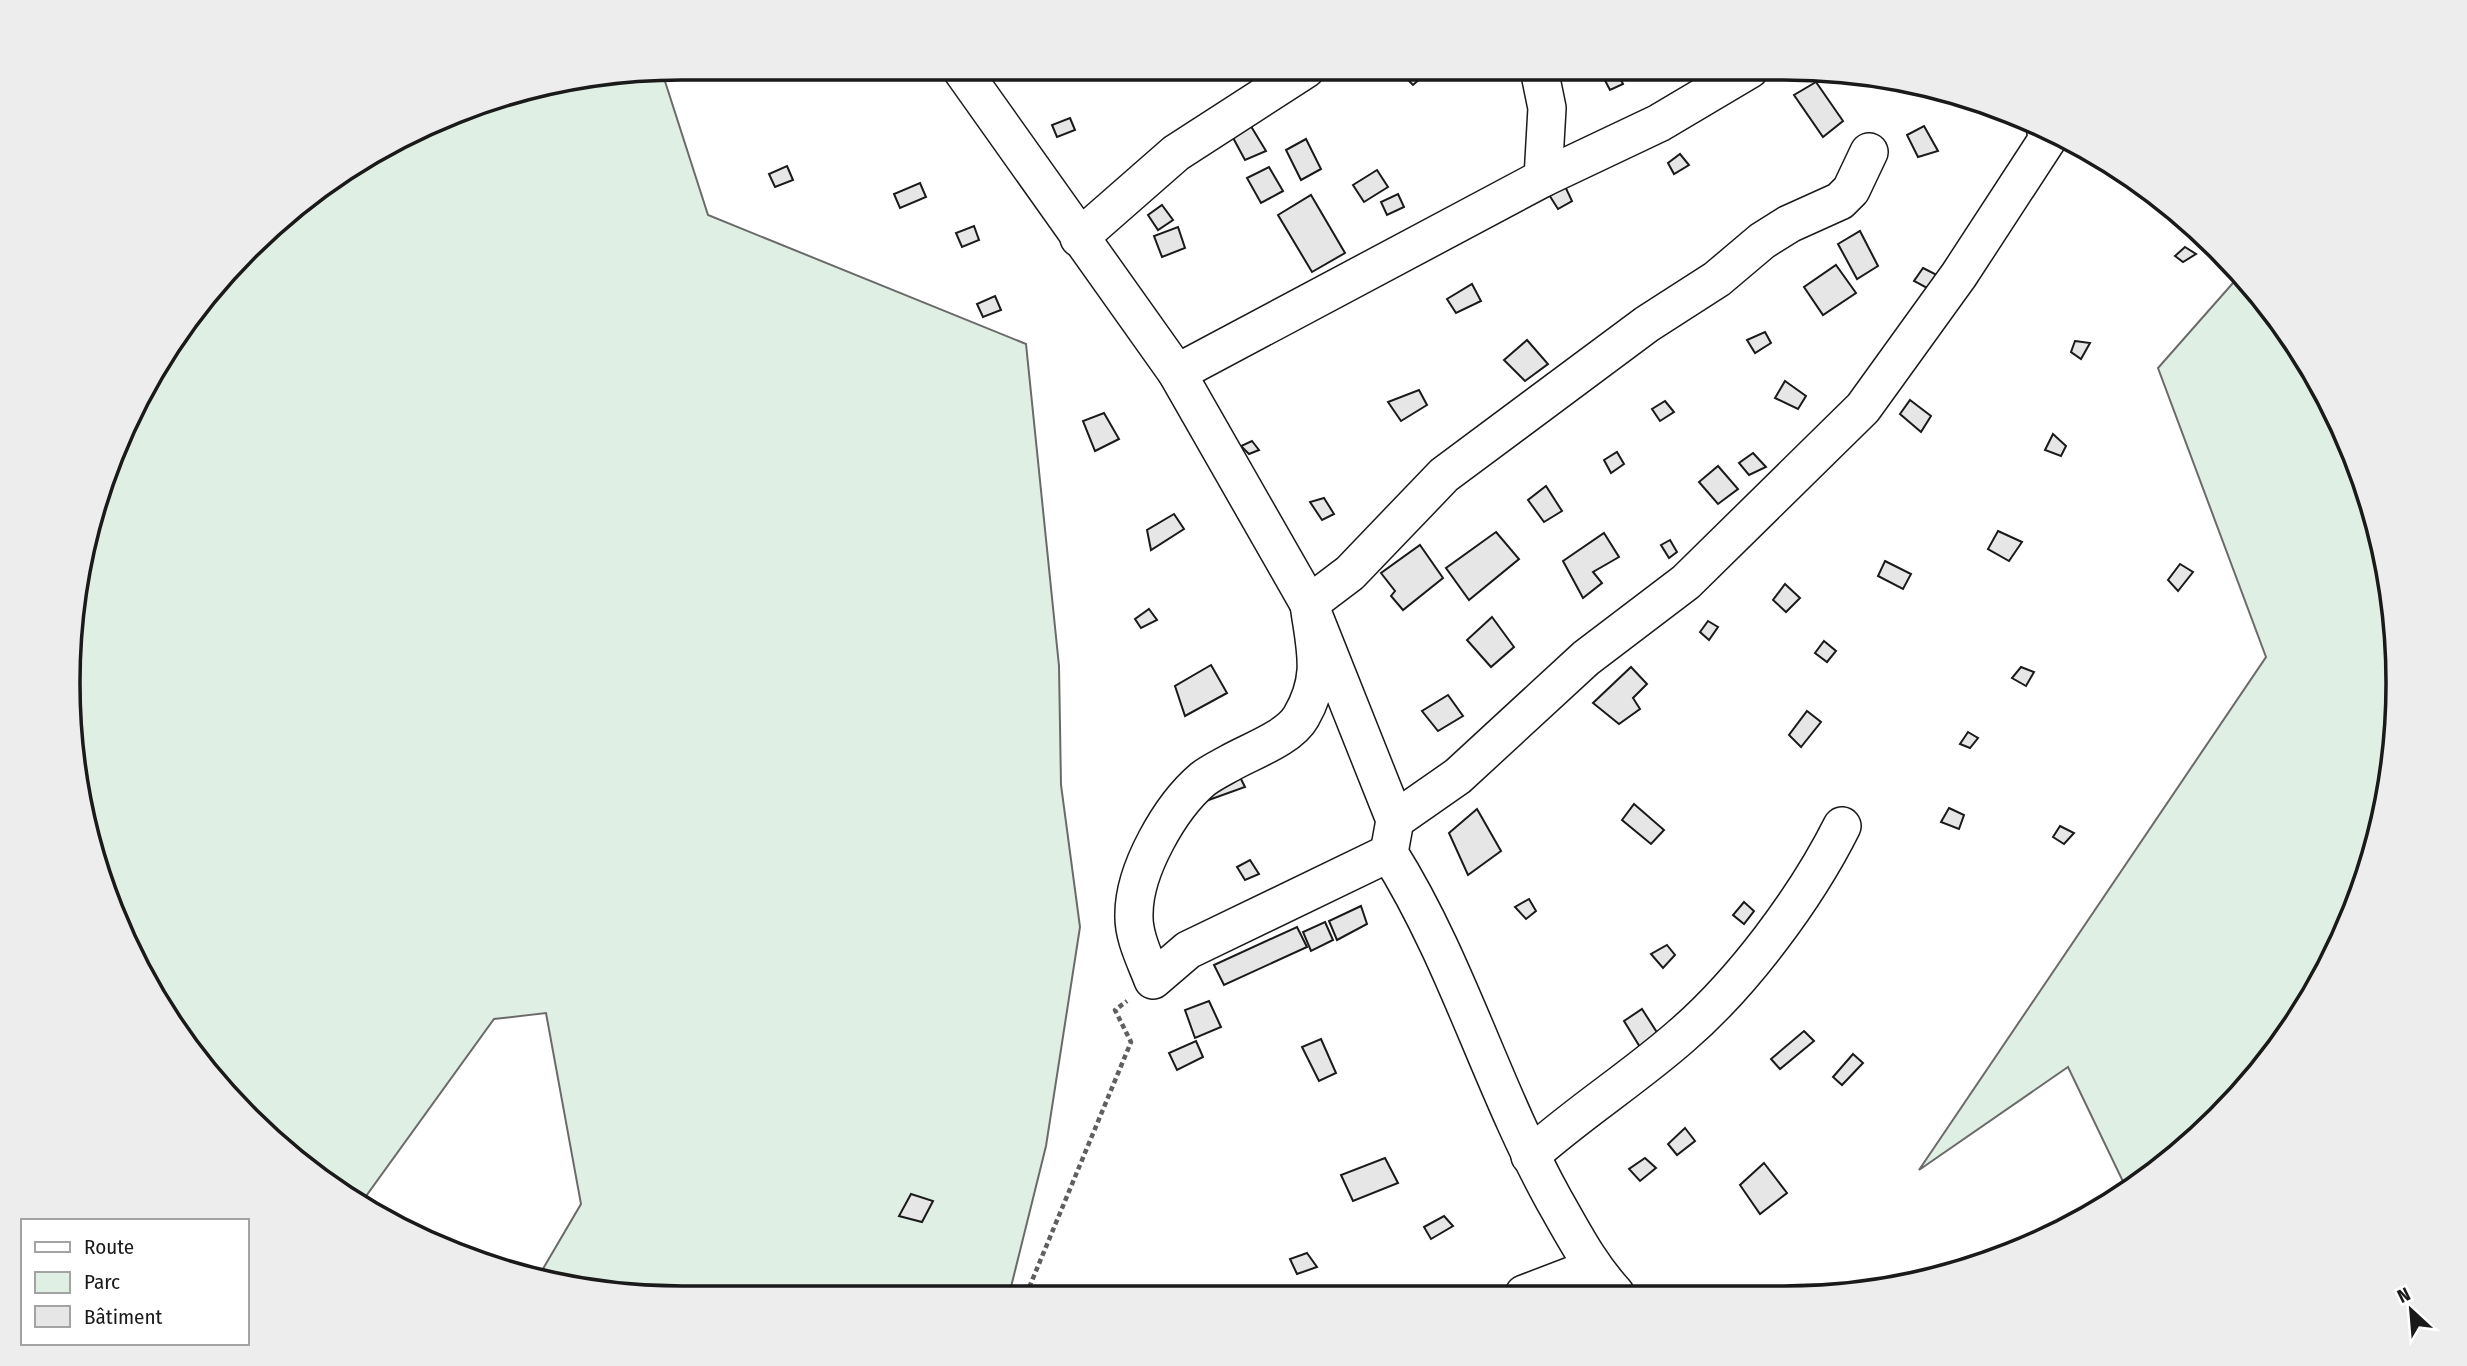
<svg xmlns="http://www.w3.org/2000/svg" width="2467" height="1366" viewBox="0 0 2467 1366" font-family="'Fira Sans Condensed',sans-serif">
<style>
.green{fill:#e0efe3;stroke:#6a6a6a;stroke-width:2}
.building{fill:#e6e6e6;stroke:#1a1a1a;stroke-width:2}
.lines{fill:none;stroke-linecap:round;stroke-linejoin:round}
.minor-casing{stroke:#1a1a1a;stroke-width:40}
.path{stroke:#5f5f5f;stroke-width:4.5;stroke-dasharray:5 3.5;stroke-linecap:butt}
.minor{stroke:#fff;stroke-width:37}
.rim{fill:none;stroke:#1a1a1a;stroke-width:3.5}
</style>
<rect width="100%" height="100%" fill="#fff"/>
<!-- green -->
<g class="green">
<polygon points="662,72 708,215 1026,344 1059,666 1061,785 1080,927 1046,1146 1009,1295 643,1296 537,1279 581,1204 546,1013 494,1019 361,1203 221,1089 115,919 70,724 89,524 172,342 308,196 485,101"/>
<polygon points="2240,275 2271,308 2335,411 2378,524 2397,642 2394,763 2366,880 2317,990 2219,1117 2128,1192 2068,1067 1919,1170 2266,657 2158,368"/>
</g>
<!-- building -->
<g class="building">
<polygon points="1411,69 1425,69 1428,72 1413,85 1404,76"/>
<polygon points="1599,69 1616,69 1623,84 1610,90"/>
<polygon points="1816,82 1843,121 1823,137 1794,95"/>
<polygon points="1070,118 1075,130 1057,137 1052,125"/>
<polygon points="1249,123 1266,151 1245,160 1231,134"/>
<polygon points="1924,126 1938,151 1918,157 1907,135"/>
<polygon points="1306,139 1321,169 1301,180 1286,150"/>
<polygon points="1680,154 1689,165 1674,174 1668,163"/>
<polygon points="787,166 793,180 775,187 769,174"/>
<polygon points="1269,167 1283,191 1261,203 1247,178"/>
<polygon points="1377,170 1388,187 1364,202 1353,185"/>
<polygon points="1563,182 1572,201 1558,209 1546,190"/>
<polygon points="920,183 926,197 900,208 894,194"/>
<polygon points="1398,194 1404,207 1387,215 1381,202"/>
<polygon points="1311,195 1345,253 1312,272 1278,215"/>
<polygon points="1162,205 1173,220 1158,230 1148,215"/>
<polygon points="974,226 979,240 962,247 956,233"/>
<polygon points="1178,227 1185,248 1162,257 1154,236"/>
<polygon points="1860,231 1878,266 1857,279 1838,244"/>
<polygon points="2185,247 2196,254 2183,262 2175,256"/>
<polygon points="1836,265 1856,293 1823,315 1804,287"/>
<polygon points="1923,268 1937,275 1927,288 1914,281"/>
<polygon points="1472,284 1481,301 1456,313 1447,299"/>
<polygon points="995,296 1001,310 983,317 977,304"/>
<polygon points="1765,332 1771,343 1755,353 1747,340"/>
<polygon points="1527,340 1548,364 1525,381 1504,360"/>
<polygon points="2075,341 2090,343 2081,359 2071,352"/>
<polygon points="1785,381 1806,396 1798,409 1775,398"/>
<polygon points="1419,390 1427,405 1401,421 1388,402"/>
<polygon points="1910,400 1931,416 1921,432 1900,414"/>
<polygon points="1665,401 1674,412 1660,421 1652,409"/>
<polygon points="1104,413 1119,439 1095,451 1083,421"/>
<polygon points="2053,434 2066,446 2061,456 2045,450"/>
<polygon points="1252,441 1259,450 1249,454 1241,446"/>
<polygon points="1617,452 1624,464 1611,473 1604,460"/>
<polygon points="1753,453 1766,467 1749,475 1739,463"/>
<polygon points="1718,466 1738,489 1718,504 1699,482"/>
<polygon points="1546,486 1562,511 1544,522 1528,500"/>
<polygon points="1324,498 1334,514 1322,520 1310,502"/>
<polygon points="1174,514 1184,529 1151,550 1147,530"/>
<polygon points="1998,531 2022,542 2009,561 1988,549"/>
<polygon points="1496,532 1519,559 1469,600 1446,568"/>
<polygon points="1604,533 1619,557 1593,572 1602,583 1583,598 1563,561"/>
<polygon points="1670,540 1677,552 1669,558 1661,545"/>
<polygon points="1420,545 1443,578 1403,610 1391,596 1395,591 1381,573"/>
<polygon points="1885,561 1911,574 1903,589 1878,576"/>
<polygon points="2180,564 2193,572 2178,591 2168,580"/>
<polygon points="1785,584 1800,598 1786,612 1773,600"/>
<polygon points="1149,609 1157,620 1141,628 1135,619"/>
<polygon points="1492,617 1514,647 1491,667 1467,640"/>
<polygon points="1708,621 1718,627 1709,640 1700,632"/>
<polygon points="1824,641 1836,651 1827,662 1815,653"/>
<polygon points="1211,665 1227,693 1185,716 1175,686"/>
<polygon points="1631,667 1647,684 1633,698 1640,709 1619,724 1593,703"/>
<polygon points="2021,667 2034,672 2026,686 2012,678"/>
<polygon points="1448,695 1463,716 1438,731 1422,711"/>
<polygon points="1807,711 1821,722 1801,747 1789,735"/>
<polygon points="1968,732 1978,738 1970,748 1960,744"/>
<polygon points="1240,777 1245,787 1206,801 1201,792"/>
<polygon points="1634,804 1664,830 1651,844 1622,820"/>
<polygon points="1949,808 1964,815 1959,829 1941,822"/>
<polygon points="1477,809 1501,851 1468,875 1449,833"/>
<polygon points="2060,826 2074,833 2064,844 2053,837"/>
<polygon points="1250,860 1259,874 1245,880 1237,867"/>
<polygon points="1529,899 1536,911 1526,919 1515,907"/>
<polygon points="1744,902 1754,911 1744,924 1733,915"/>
<polygon points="1361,906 1367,924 1337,940 1329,921"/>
<polygon points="1325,922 1333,940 1311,951 1303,932"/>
<polygon points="1297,927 1307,947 1224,985 1214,965"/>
<polygon points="1667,945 1675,955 1663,968 1651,954"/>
<polygon points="1209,1001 1221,1027 1195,1038 1185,1010"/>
<polygon points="1642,1009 1658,1034 1640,1047 1624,1021"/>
<polygon points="1804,1031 1814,1041 1780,1069 1771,1059"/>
<polygon points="1321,1039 1336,1073 1319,1081 1302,1047"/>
<polygon points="1196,1041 1203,1057 1177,1070 1169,1053"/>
<polygon points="1853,1054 1863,1063 1842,1085 1833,1077"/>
<polygon points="1685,1128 1695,1141 1677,1155 1668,1144"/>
<polygon points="1385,1158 1398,1183 1353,1201 1341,1175"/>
<polygon points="1645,1158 1656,1168 1640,1181 1629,1169"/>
<polygon points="1764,1163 1787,1193 1760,1214 1740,1185"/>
<polygon points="911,1194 933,1201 922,1222 899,1216"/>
<polygon points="1444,1216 1453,1226 1431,1239 1424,1227"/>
<polygon points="1307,1253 1317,1267 1297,1274 1290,1259"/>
</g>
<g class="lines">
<!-- minor casing -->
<g class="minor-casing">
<g id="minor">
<path d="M 961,69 L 1177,373 L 1309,604 L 1395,820 L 1389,853 C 1457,961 1492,1088 1554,1200 C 1573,1233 1589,1265 1615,1293"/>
<polyline points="1539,69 1547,108 1543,178"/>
<polyline points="1079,238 1176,153 1306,69"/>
<polyline points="1177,373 1543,178 1659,123 1750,69"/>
<polyline points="1395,820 1458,776 1586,658 1686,582 1863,408 1959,275 2049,137 2046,132"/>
<path d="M 1389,853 L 1188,950 L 1153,980 C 1145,959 1133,936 1134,914 C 1134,870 1170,807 1203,779 C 1211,773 1221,768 1230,763 C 1251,751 1289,738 1301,717 C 1325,676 1315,649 1309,604 L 1350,573 L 1444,475 L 1647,324 L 1717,279 L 1762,241 L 1789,224 L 1840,201 L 1851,190 L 1869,152"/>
<path d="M 1530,1156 C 1578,1113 1632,1079 1680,1037 C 1742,984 1806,898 1842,826"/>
<polyline points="1524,1294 1592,1268"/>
</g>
</g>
<!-- path -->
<polyline class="path" points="1026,1295 1131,1042 1115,1010 1127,1001"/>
<!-- minor -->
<use href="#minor" class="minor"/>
</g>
<!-- crop -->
<path d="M0 0H2467V1366H0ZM682 80H1784A602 602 0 0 1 2386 682V684A602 602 0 0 1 1784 1286H682A602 602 0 0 1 80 684V682A602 602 0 0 1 682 80Z" fill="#ededed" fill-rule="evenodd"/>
<path class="rim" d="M682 80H1784A602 602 0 0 1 2386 682V684A602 602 0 0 1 1784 1286H682A602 602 0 0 1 80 684V682A602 602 0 0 1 682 80Z"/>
<!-- legend -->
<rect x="21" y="1219" width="228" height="126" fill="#ffffff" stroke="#a3a3a3" stroke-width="2"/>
<rect x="35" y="1242" width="35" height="10" fill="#ffffff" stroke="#a3a3a3" stroke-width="2"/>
<text x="84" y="1254" font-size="21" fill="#1a1a1a">Route</text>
<rect x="35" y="1272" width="35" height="21" fill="#e0efe3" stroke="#a3a3a3" stroke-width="2"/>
<text x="84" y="1289" font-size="21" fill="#1a1a1a">Parc</text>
<rect x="35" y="1306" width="35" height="21" fill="#e6e6e6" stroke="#a3a3a3" stroke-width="2"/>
<text x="84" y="1324" font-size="21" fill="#1a1a1a">Bâtiment</text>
<!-- north arrow -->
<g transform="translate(2411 1310) rotate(334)" stroke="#ffffff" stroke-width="5" paint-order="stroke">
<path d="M0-5L12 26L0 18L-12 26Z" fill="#1a1a1a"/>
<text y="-10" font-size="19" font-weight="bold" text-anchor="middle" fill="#1a1a1a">N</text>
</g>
</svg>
